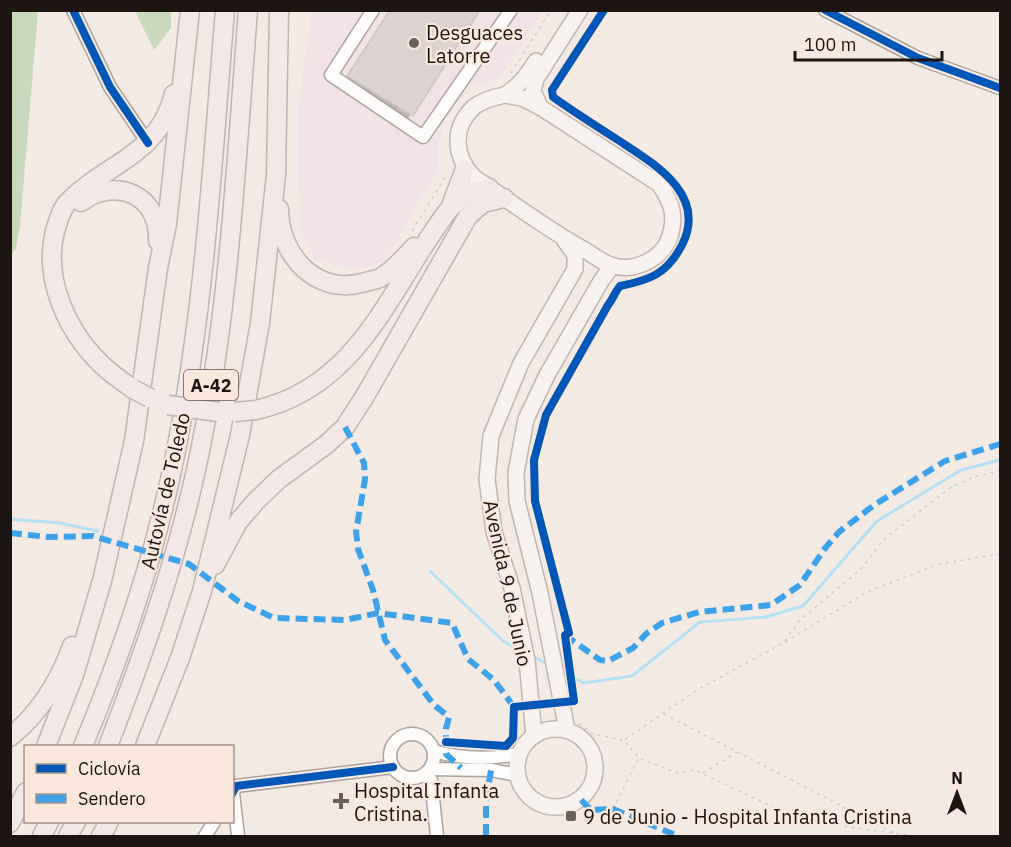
<svg xmlns="http://www.w3.org/2000/svg" width="1011" height="847" viewBox="0 0 1011 847" font-family="'IBM Plex Sans',sans-serif">
<style>
.industrial{fill:#f3e2e5}
.green{fill:#c9d9bc}
.shadow{fill:#0003}
.lines{fill:none;stroke-linecap:round;stroke-linejoin:round}
.stream{stroke:#b4e0f5;stroke-width:3}
.building{fill:#dcd3d0;stroke:#cec6c2;stroke-width:1.5}
.minor-casing{stroke:#aaa29e;stroke-width:15}
.major-casing{stroke:#c2b4b1;stroke-width:18}
.highway-casing{stroke:#c2b4b1;stroke-width:21}
.path{stroke:#d0cdcc;stroke-width:1.5;stroke-dasharray:3 4.5;stroke-linecap:butt}
.minor{stroke:#fdfcfb;stroke-width:12}
.major{stroke:#f7f1ef;stroke-width:15}
.highway{stroke:#f3e8e7;stroke-width:18}
.highway-bridge-casing{stroke:#c2b4b1;stroke-width:21;stroke-linecap:butt}
.highway-bridge{stroke:#f3e8e7;stroke-width:18}
.quiet{stroke:#3da2ea;stroke-width:6;stroke-dasharray:12 6;stroke-linecap:butt}
.cycleway-casing{stroke:#fbe8dd;stroke-width:11}
.cycleway{stroke:#0057b8;stroke-width:8}
.poi-dot{fill:#68605b;stroke:#fbe8dd;stroke-width:2}
.labels{text-anchor:middle;dominant-baseline:central;stroke-width:4.5;stroke-linejoin:round;paint-order:stroke}
.shield{fill:#fbe8dd;stroke:#5f544e;stroke-width:1.5}
.shield-label{font-size:18px;font-weight:bold;fill:#1c1511}
.poi-label{font-size:20px;fill:#1c1511;stroke:#fbe8dd;text-anchor:start}
.street-label{font-size:20px;fill:#1c1511;stroke:#fbe8dd}
</style>
<rect width="100%" height="100%" fill="#f4eae4"/>
<!-- industrial -->
<polygon class="industrial" points="312,11 543,11 499,79 474,86 446,113 438,147 438,171 384,262 356,270 316,261 300,234 297,114"/>
<!-- green -->
<g class="green">
<polygon points="11,10 38,11 20,226 16,249 11,254"/>
<polygon points="135,11 171,11 171,28 154,50"/>
</g>
<!-- shadow -->
<polygon class="shadow" points="390,10 478,10 407,120 344,81"/>
<g class="lines">
<!-- stream -->
<g class="stream">
<polyline points="10,519 60,523 98,531"/>
<polyline points="430,571 503,641 518,649"/>
<polyline points="532,656 547,664"/>
<polyline points="561,671 584,683 632,676 700,622 766,617 803,606 877,521 961,470 1000,460"/>
</g>
</g>
<!-- building -->
<polygon class="building" points="390,10 480,10 413,116 347,76"/>
<g class="lines">
<!-- minor casing -->
<g class="minor-casing">
<g id="minor">
<polyline points="73,10 110,87 148,143"/>
<polyline points="373,10 331,75 423,137 511,10"/>
<polyline points="825,10 918,58 1000,88"/>
<circle cx="412" cy="756" r="22"/>
<path d="M 434,751 C 461,759 492,759 519,754"/>
<polyline points="430,769 491,770 517,775"/>
<polyline points="426,773 431,780 437,836"/>
<polyline points="233,793 238,836"/>
<polyline points="232,794 236,786 393,767"/>
<polyline points="205,836 214,822"/>
</g>
</g>
<!-- major casing -->
<g class="major-casing">
<g id="major">
<path d="M 505,95 L 522,98 L 540,107 L 659,184 C 672,202 677,218 669,239 C 661,260 632,273 611,265 C 601,262 592,254 583,249 C 545,228 511,202 475,178 C 454,158 451,128 474,107 C 483,100 494,97 505,95 Z"/>
<path d="M 505,95 C 519,86 527,75 536,61"/>
<polyline points="540,107 533,91 536,79 580,10"/>
<circle cx="556" cy="768" r="39"/>
<polyline points="567,730 540,593 517,501 516,473 526,419 547,375 601,281 612,266"/>
<polyline points="534,736 527,660 520,627 512,588 494,532 487,479 491,436 521,363 575,269 575,255 565,241"/>
</g>
</g>
<!-- highway casing -->
<g class="highway-casing">
<g id="highway">
<path d="M 81,202 C 116,176 160,195 158,241"/>
<polyline points="452,203 465,169"/>
<path d="M 279,209 C 279,254 315,295 362,283 C 368,281 375,280 380,278 C 394,270 404,258 414,247"/>
<path d="M 133,389 C 122,381 111,374 101,364 C 67,331 43,279 55,231 C 58,222 61,209 68,202 C 107,162 158,157 174,94"/>
<path d="M 256,410 C 362,386 391,284 450,208 L 466,194 L 489,188"/>
<polyline points="215,565 238,522 256,501 279,479 327,444 345,427 365,396 468,216 483,203 504,198"/>
<path d="M 10,737 C 40,713 59,682 72,646"/>
<polyline points="46,746 74,675 102,581 134,441 158,268 167,224 190,10"/>
<path d="M 83,746 C 119,660 150,571 170,479 C 204,325 212,167 225,10"/>
<path d="M 108,746 C 143,656 175,565 196,470 C 229,320 236,163 248,10"/>
<polyline points="145,746 180,658 202,591 240,435 260,323 276,175 279,10"/>
<polyline points="10,823 26,792"/>
<polyline points="42,836 49,822"/>
<polyline points="68,836 76,822"/>
<polyline points="101,836 109,822"/>
</g>
</g>
<!-- path -->
<g class="path">
<polyline points="511,73 551,10"/>
<polyline points="412,231 446,176"/>
<polyline points="785,642 867,592 939,564 1000,554"/>
<polyline points="664,714 894,833"/>
<polyline points="579,723 593,734 623,740"/>
<polyline points="703,773 737,752"/>
<polyline points="613,809 638,759"/>
<polyline points="914,836 835,825 779,810 695,770 677,773 639,758 624,740 697,690 783,643 800,620 861,569 884,539 950,488 973,477 1000,471"/>
</g>
<!-- minor -->
<use href="#minor" class="minor"/>
<!-- major -->
<use href="#major" class="major"/>
<!-- highway -->
<use href="#highway" class="highway"/>
<!-- highway-bridge casing -->
<g class="highway-bridge-casing">
<g id="highway-bridge">
<polyline points="133,389 150,398"/>
<polyline points="168,405 218,412"/>
<polyline points="235,412 256,410"/>
</g>
</g>
<!-- highway-bridge -->
<use href="#highway-bridge" class="highway-bridge"/>
<!-- quiet -->
<g class="quiet">
<polyline points="345,427 364,463 365,479 356,532 358,549 373,590 385,640 434,705 449,717 446,729 446,754 461,768"/>
<polyline points="10,533 48,537 93,536 189,564 238,601 274,618 345,620 378,613 452,623 468,659 494,680 514,707"/>
<polyline points="565,635 600,660 608,661 633,648 647,633 662,623 699,612 771,605 800,585 826,547 839,532 874,505 945,461 1000,444"/>
<polyline points="581,800 591,810 613,809 678,836"/>
<polyline points="486,836 486,800 491,770"/>
</g>
<!-- cycleway casing -->
<g class="cycleway-casing">
<g id="cycleway">
<polyline points="73,10 110,87 148,143"/>
<polyline points="825,10 918,58 1000,88"/>
<path d="M 446,742 L 506,746 L 513,738 L 514,707 L 574,701 L 565,635 L 569,633 L 535,501 L 534,460 L 546,415 L 608,305 C 613,299 615,292 620,286 C 650,280 667,274 682,245 C 708,194 653,163 618,140 C 596,126 574,112 553,97 L 552,90 L 604,10"/>
<polyline points="232,794 236,786 393,767"/>
</g>
</g>
<!-- cycleway -->
<use href="#cycleway" class="cycleway"/>
</g>
<!-- markers -->
<g class="poi-dot">
<circle cx="414" cy="43" r="6"/>
<path d="M338 792h6v6h6v6h-6v6h-6v-6h-6v-6h6z"/>
<rect x="565" y="810" width="12" height="12" rx="3"/>
</g>
<g class="labels">
<!-- shield labels -->
<rect class="shield" x="184" y="370" width="54" height="30" rx="4.5"/>
<g class="shield-label">
<text x="211" y="385">A-42</text>
</g>
<!-- poi labels -->
<g class="poi-label">
<text x="426" y="32">Desguaces<tspan x="426" dy="23">Latorre</tspan></text>
<text x="354" y="790">Hospital Infanta<tspan x="354" dy="23">Cristina.</tspan></text>
<text x="583" y="816">9 de Junio - Hospital Infanta Cristina</text>
</g>
<!-- street labels -->
<g class="street-label">
<text transform="translate(165 491) rotate(-77)">Autovía de Toledo</text>
<text transform="translate(508 583) rotate(78)">Avenida 9 de Junio</text>
</g>
</g>
<!-- border -->
<rect width="1011" height="847" fill="none" stroke="#1c1511" stroke-width="24"/>
<!-- legend -->
<rect x="24" y="745" width="210" height="78" fill="#fbe8dd" stroke="#a2948b" stroke-width="1.5"/>
<rect x="36" y="764" width="30" height="9" fill="#0057b8" stroke="#a2948b" stroke-width="1.5"/>
<text x="78" y="775" font-size="18" fill="#1c1511">Ciclovía</text>
<rect x="36" y="794" width="30" height="9" fill="#3da2ea" stroke="#a2948b" stroke-width="1.5"/>
<text x="78" y="805" font-size="18" fill="#1c1511">Sendero</text>
<!-- north arrow -->
<g transform="translate(957 793)" stroke="#fbe8dd" stroke-width="4.5" paint-order="stroke">
<path d="M0-4.5L10 22L0 15L-10 22Z" fill="#1c1511"/>
<text y="-9" font-size="16" font-weight="bold" text-anchor="middle" fill="#1c1511">N</text>
</g>
<!-- scale -->
<path d="M795 51v9h147v-9" fill="none" stroke="#1c1511" stroke-width="3"/>
<text x="804" y="51" font-size="18" fill="#1c1511" stroke="#fbe8dd" stroke-width="4.5" paint-order="stroke">100 m</text>
</svg>
